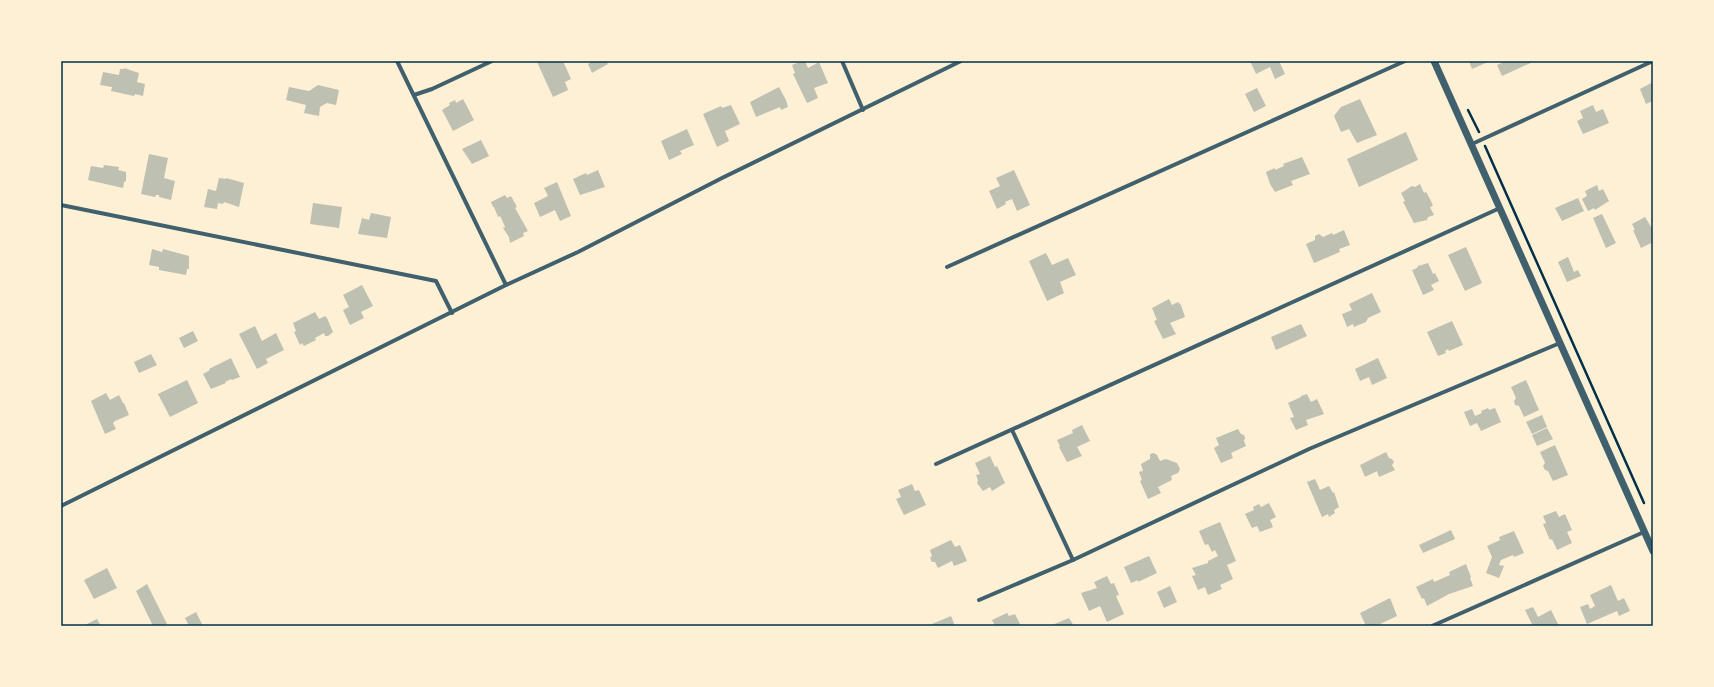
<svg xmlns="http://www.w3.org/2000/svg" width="1714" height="687" viewBox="0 0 1714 687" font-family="'Work Sans',sans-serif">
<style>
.building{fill:#bec0b2}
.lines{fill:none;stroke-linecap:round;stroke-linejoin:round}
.path{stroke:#003049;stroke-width:2.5}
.minor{stroke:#3f606c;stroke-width:4}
.tertiary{stroke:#3f606c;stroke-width:7}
.neatline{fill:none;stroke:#003049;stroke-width:1.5}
</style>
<rect width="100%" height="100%" fill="#fdf0d5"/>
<!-- building -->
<g class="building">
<polygon points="540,61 563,61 571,79 565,82 568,90 553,97 537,62"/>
<polygon points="593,61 606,61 608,64 592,73 588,64"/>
<polygon points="802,61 805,61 808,68 819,62 828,83 814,88 818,98 807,103 793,74 795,73 792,65"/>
<polygon points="1250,61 1279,61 1285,74 1275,79 1270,67 1256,74"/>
<polygon points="1469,61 1488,61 1488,62 1472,69"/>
<polygon points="1506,61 1535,61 1502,76 1497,65"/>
<polygon points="124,68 139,73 137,82 145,84 143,96 135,94 134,96 111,91 112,87 100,85 103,72 119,75 120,69 124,69"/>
<polygon points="1653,82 1653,101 1646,104 1640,89"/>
<polygon points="318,85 339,90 336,105 327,103 320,107 319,116 304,113 306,105 286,100 289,87 309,91"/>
<polygon points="779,87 786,100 788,107 781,110 780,107 756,117 750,102"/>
<polygon points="1257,88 1266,106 1254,112 1245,94"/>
<polygon points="463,99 474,120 453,131 442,110 450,105 449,103 455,100 456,103"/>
<polygon points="1360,99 1377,135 1357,143 1349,129 1341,132 1334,116 1341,107"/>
<polygon points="731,105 740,124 725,131 729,141 717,147 703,114 721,106 722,108"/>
<polygon points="1593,105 1596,112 1603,109 1609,123 1583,134 1577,121 1583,118 1580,111"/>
<polygon points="687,129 694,145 680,151 682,154 669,160 661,141"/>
<polygon points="1406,132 1418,160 1359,187 1347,159"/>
<polygon points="481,140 489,156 472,164 462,149"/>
<polygon points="149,154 168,158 164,178 175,181 171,200 159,197 159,195 156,195 155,197 141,194"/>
<polygon points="1302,157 1310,174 1291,181 1293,185 1275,192 1270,184 1266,172 1275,168 1275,170 1284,166 1283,164"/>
<polygon points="104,165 119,167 118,170 126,172 126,181 124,182 123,188 88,180 91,166 103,168"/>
<polygon points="598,170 605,187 580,195 573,179 586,173 587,175"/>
<polygon points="1014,170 1030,205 1017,211 1012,199 1005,202 1006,204 997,209 989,191 1000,186 996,178"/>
<polygon points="219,178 226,179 226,178 244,183 239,207 224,202 223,204 218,203 217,209 204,207 208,189 216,191"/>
<polygon points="557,182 571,216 560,221 555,210 540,217 534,203 548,196 544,188"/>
<polygon points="1420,184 1424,193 1426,192 1430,199 1433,206 1430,207 1434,215 1428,217 1427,220 1414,223 1403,202 1405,201 1401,193 1412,186 1415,187"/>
<polygon points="1597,185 1599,191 1603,189 1609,201 1595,210 1594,208 1588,211 1582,199 1587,196 1585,191"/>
<polygon points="505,195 507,198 511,196 517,207 515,208 528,231 523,233 524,236 510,243 509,237 503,228 505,227 503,222 500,216 498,217 494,207 493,207 491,202"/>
<polygon points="1578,198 1584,211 1562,221 1555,208"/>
<polygon points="313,203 342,207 339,228 310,224"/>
<polygon points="371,213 391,217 387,238 358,234 362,218 369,220"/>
<polygon points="1602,214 1616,243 1606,248 1593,218"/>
<polygon points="1645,217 1653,230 1653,242 1641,248 1633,230 1635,230 1632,224"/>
<polygon points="1344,230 1350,245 1339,249 1340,252 1314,263 1306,244 1315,240 1315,236 1319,234 1323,237 1332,233 1333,235"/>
<polygon points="1466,247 1482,283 1465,291 1448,255"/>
<polygon points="152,249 162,252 163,249 189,256 189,269 187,269 186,275 159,270 159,267 149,265"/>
<polygon points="1046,253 1052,265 1068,258 1076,275 1060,282 1064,293 1047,301 1029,261"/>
<polygon points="1568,257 1574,272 1578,270 1581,276 1567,282 1558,262"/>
<polygon points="1428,263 1433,274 1435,273 1439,281 1431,285 1434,290 1423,295 1412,270 1417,268 1418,266"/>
<polygon points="362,285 373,306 361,312 364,318 350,325 343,310 349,307 343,295"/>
<polygon points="1372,293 1381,312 1368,318 1366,322 1354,327 1353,324 1347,327 1342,314 1352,310 1349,304"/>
<polygon points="1169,299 1172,305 1178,302 1181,305 1185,317 1170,323 1176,334 1163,339 1154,321 1157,320 1152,308"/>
<polygon points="315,312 319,319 325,316 327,318 333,332 328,336 325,336 324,333 315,338 316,340 304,346 302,343 300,345 294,332 296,331 293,323"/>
<polygon points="1452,321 1463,345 1449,351 1448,349 1445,351 1446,353 1438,356 1427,332"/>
<polygon points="1301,324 1307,336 1276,350 1271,337"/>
<polygon points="255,326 262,341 276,333 284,350 266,359 268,363 257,369 239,334"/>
<polygon points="193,331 198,341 184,348 179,338"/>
<polygon points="151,354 157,365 139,373 134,362"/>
<polygon points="231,358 240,377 232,380 231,379 225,382 226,383 211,389 203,374 210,370 209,369"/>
<polygon points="1378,358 1387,378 1372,385 1369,377 1360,381 1355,369"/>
<polygon points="187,380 198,403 170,417 158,394"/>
<polygon points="1526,380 1539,410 1524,417 1519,406 1515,405 1514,401 1516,398 1511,387"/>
<polygon points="106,393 110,400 119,395 123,403 124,403 129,415 115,421 113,423 116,429 105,434 91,401"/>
<polygon points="1307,394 1311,402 1317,399 1324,414 1306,420 1308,425 1296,430 1290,418 1294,417 1288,403 1301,397 1301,396"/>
<polygon points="1488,408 1489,410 1495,408 1501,422 1481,431 1477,423 1470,426 1464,412 1472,409 1475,416 1482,413 1481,411"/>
<polygon points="1542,415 1547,427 1532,434 1526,422"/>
<polygon points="1082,425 1090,441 1077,447 1082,456 1067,462 1059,447 1060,446 1057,440 1073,433 1072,430"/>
<polygon points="1547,428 1553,439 1537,446 1532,435"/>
<polygon points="1238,429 1241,434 1244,435 1245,438 1244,441 1246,446 1231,453 1233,458 1221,463 1214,448 1219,445 1216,438"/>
<polygon points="1555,445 1568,475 1553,481 1548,471 1545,470 1543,466 1545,463 1540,452"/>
<polygon points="1386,452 1389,458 1392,459 1394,462 1392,465 1395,470 1379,477 1377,471 1365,477 1360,465"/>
<polygon points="1154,453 1157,455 1160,461 1166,459 1177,463 1180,469 1178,473 1171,476 1172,480 1158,487 1161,493 1148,499 1140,481 1142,480 1139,472 1143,471 1141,464 1150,459 1150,454"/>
<polygon points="990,456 995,467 997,466 1005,483 992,491 990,487 983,491 977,483 978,480 976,475 980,474 975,463"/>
<polygon points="1315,479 1320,490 1329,486 1333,493 1334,492 1339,507 1334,510 1335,513 1329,517 1328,514 1322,517 1307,482"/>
<polygon points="912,484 915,491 919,490 926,505 904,515 896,499 901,497 898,490"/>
<polygon points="1269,503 1276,517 1270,520 1273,527 1260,532 1257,526 1252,528 1245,514 1254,510 1253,507 1259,504 1261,507"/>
<polygon points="1556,511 1559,517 1565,514 1572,530 1567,532 1572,543 1557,550 1552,539 1550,540 1543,524 1546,523 1543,516"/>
<polygon points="1220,522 1236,561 1227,565 1233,579 1220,585 1222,589 1208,595 1205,587 1198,590 1192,576 1196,575 1192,568 1208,563 1208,561 1218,556 1215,550 1212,552 1208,544 1205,545 1199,531"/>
<polygon points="1451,530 1455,539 1423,553 1419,545"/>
<polygon points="1514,531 1524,553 1514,557 1513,555 1501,560 1499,565 1504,566 1499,578 1486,573 1492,557 1487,546 1500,540 1499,537"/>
<polygon points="951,540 955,547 960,545 967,561 954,566 952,561 938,568 935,562 932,562 930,558 932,556 930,550"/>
<polygon points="1149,556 1157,573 1138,582 1138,580 1131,583 1124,567"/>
<polygon points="1466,564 1471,577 1470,578 1473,586 1449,594 1427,606 1424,598 1422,599 1416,587 1433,579 1434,582 1450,575 1449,572"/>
<polygon points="107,568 117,588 94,599 84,580"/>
<polygon points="1107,576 1111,584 1114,583 1119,595 1116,596 1124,614 1107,622 1100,606 1089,611 1081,593 1097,588 1094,582"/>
<polygon points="147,584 167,624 163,626 153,626 136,591"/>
<polygon points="1611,585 1618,601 1624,598 1630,611 1619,616 1617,611 1587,624 1580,607 1588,604 1590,609 1595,606 1590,595"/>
<polygon points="1170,586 1177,602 1164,608 1157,592"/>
<polygon points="1390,598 1397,616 1378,625 1366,626 1360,613"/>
<polygon points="1533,607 1538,617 1551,610 1559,626 1533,626 1525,610"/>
<polygon points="196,612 203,626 189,626 185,618"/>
<polygon points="1007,613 1009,616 1015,614 1020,624 1016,626 995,626 992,620"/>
<polygon points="951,616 955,626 933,626 932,624"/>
<polygon points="1069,618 1074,626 1053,626 1052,625"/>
<polygon points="97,619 101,626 83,626"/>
</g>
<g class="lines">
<!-- path -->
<g class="path">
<polyline points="1468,110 1479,132"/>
<polyline points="1485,146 1644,503"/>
</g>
<!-- minor -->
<g class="minor">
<polyline points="397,61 506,285"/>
<polyline points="842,61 863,110"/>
<polyline points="414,95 432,89 492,61"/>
<polyline points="1472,144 1653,61"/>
<polyline points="61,205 436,281 452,313"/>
<polyline points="947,267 1405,61"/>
<polyline points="1012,430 1073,560"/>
<polyline points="936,464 1500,208"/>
<polyline points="61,506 506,285 578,252 722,178 961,61"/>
<polyline points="979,600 1073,560 1309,449 1560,343"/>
<polyline points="1432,626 1644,532"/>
</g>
<!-- tertiary -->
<polyline class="tertiary" points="1434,61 1653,551"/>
</g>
<!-- border -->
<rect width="1714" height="687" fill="none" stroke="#fdf0d5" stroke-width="124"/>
<rect x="62" y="62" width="1590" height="563" class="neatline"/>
</svg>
